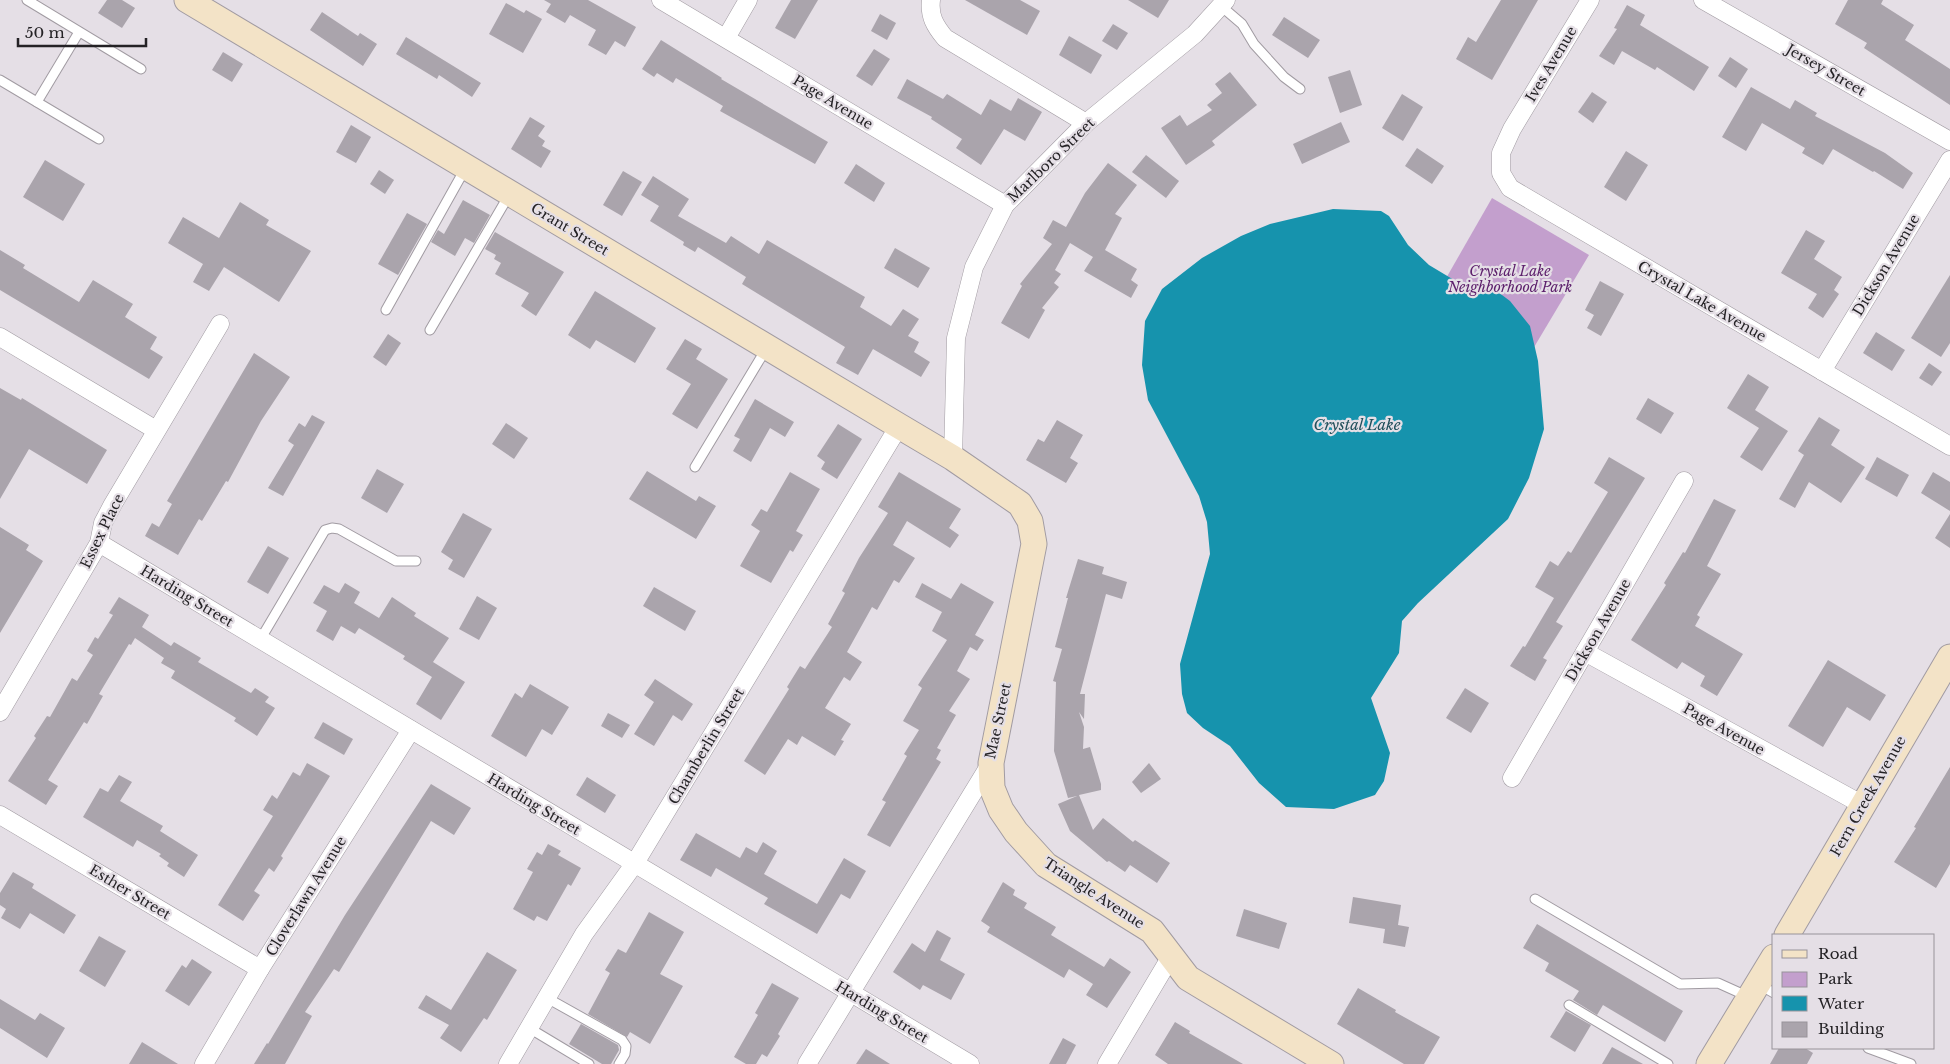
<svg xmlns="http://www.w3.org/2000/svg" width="1950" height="1064" viewBox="0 0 1950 1064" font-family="'Libre Baskerville',serif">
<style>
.green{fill:#c39fcd}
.water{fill:#1693ad}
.building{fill:#aaa4ac}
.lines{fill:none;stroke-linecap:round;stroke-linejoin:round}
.lane-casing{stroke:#a19ba2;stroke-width:11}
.street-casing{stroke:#a19ba2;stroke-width:19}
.secondary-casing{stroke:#a19ba2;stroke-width:27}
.lane{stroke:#fff;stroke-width:9}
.street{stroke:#fff;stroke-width:18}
.secondary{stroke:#f3e3c7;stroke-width:25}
.labels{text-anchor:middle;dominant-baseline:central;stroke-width:4.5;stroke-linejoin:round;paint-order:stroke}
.street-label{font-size:14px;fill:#242225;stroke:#e5dfe6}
.park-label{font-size:14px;font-style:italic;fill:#5e216d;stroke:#e5dfe6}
.water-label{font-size:15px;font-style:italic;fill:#22505c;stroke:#e5dfe6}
</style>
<rect width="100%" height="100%" fill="#e5dfe6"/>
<!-- green -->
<polygon class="green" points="1492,198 1589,255 1490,421 1425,315"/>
<!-- water -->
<polygon class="water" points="1333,209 1381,211 1389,216 1408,245 1429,265 1454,280 1494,289 1510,301 1530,326 1538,361 1544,429 1529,478 1508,519 1418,603 1402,621 1399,653 1371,698 1390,753 1384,781 1375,795 1334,809 1286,807 1259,783 1230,746 1203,728 1187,713 1182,694 1180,664 1210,554 1207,522 1199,496 1148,400 1142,365 1145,321 1162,289 1202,258 1241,236 1270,224"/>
<!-- building -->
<g class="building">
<polygon points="107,0 122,0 135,8 122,28 98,13"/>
<polygon points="544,0 588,0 636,27 625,47 615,41 606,55 588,45 596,30 570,15 565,23 546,12 551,4"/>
<polygon points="791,0 818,0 795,39 775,28"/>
<polygon points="965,0 1020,0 1040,11 1027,35"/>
<polygon points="1128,0 1169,0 1158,18"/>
<polygon points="1501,0 1538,0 1492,80 1456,59 1468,37 1476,42"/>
<polygon points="1848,0 1883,0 1881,4 1914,25 1905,40 1950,69 1950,105 1864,48 1867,43 1835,24"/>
<polygon points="506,3 524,13 526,10 542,19 523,53 489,34"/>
<polygon points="1627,5 1645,15 1640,25 1709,67 1694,91 1657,67 1655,70 1622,51 1614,65 1599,56 1617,29 1614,28"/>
<polygon points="322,12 358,36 360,33 377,44 363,66 310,30"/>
<polygon points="880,14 896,23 887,40 871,31"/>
<polygon points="1284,17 1320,40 1308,58 1272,35"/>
<polygon points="1113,24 1128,33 1117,50 1102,41"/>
<polygon points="1069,36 1102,55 1091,74 1059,55"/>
<polygon points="406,37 481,83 472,97 439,75 437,79 396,54"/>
<polygon points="661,40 722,78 721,79 828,142 815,164 720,111 723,106 676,78 673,83 657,73 654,77 642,69"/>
<polygon points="874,49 890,59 872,86 856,76"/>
<polygon points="223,52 243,64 232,82 212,70"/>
<polygon points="1730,57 1748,69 1736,88 1718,76"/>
<polygon points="1350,70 1362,105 1340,113 1328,77"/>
<polygon points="1230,72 1257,105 1212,141 1215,145 1186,165 1161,128 1180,115 1187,126 1212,110 1207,105 1222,93 1215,84"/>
<polygon points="907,79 943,99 947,94 981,115 990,99 1011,111 1018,98 1042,112 1025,141 1004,129 981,165 956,148 962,139 931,119 932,117 897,98"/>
<polygon points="1751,87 1790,109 1795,100 1817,113 1815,116 1885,153 1913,173 1903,189 1874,171 1873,172 1833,149 1823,165 1802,153 1805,148 1762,123 1746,151 1722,137"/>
<polygon points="1592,92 1607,102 1593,123 1578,112"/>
<polygon points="1402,94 1423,107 1403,141 1382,128"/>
<polygon points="530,117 545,126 538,136 545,141 542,146 551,151 541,168 511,149"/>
<polygon points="1341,122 1350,142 1302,164 1293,144"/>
<polygon points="351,125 371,137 356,163 336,152"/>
<polygon points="1417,148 1444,166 1432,184 1405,166"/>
<polygon points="1626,151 1648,165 1626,201 1604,187"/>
<polygon points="1146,155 1179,181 1166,198 1132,172"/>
<polygon points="45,160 85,184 63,221 23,197"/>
<polygon points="1108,163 1137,185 1115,214 1122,218 1105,250 1137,269 1131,280 1138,285 1131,298 1084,271 1093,257 1070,243 1055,270 1061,274 1054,283 1059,287 1042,308 1045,310 1029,339 1001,323 1022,286 1020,284 1052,244 1043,238 1053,220 1066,227 1085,193"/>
<polygon points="856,164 885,183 874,202 844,183"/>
<polygon points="379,170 394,180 385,194 370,184"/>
<polygon points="623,171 642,182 622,216 603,205"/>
<polygon points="653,176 689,199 678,216 726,243 731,236 759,254 767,240 865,297 860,307 891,326 903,309 919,319 908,336 919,342 914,352 930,362 921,377 873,349 858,375 836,363 845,347 742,284 746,277 698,247 695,252 683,245 684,242 650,221 659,206 641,195"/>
<polygon points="463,200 490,215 474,243 465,238 455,256 431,242 438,230 444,234"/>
<polygon points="240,202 269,220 266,225 311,251 279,302 224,267 209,291 193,282 203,264 168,243 183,217 219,238"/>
<polygon points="407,213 427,224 398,275 378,264"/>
<polygon points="1806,230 1825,241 1814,259 1842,277 1834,290 1839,294 1823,318 1808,308 1817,294 1781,273"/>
<polygon points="495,232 564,272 536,316 521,306 529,293 495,274 501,263 494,259 496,255 485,249"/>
<polygon points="895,248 930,268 918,288 884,268"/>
<polygon points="0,250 25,265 23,268 79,302 93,280 133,304 125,317 157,337 150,349 163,357 149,379 0,290"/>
<polygon points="1950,275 1950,343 1941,357 1911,338"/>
<polygon points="1600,281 1624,294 1601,336 1587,328 1594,315 1585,310"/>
<polygon points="595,291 656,328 635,363 596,340 590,349 568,335"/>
<polygon points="1876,332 1905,350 1892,371 1863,353"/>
<polygon points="388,334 401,343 386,366 373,357"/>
<polygon points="685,339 702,349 696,359 728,379 697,429 672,414 691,384 666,369"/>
<polygon points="254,353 290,377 261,421 228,482 226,481 202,521 199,519 178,555 145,536 152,523 159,527 172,504 167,501"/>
<polygon points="1929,363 1942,372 1932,386 1919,378"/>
<polygon points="1748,374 1769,387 1755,410 1788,431 1762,471 1740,457 1759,428 1727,408"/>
<polygon points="0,388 21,400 22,398 107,450 87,484 29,449 0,499"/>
<polygon points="1648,398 1674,413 1661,434 1636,419"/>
<polygon points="755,399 794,422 785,437 770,428 751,462 733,451 740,439 734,436"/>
<polygon points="312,415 325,422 283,496 268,488 294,445 288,441 299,423 305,427"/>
<polygon points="1819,417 1840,430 1831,445 1865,467 1841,503 1809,482 1795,508 1779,499 1804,455 1798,451"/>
<polygon points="1057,420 1083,435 1070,458 1078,463 1066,483 1026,460 1038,439 1044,442"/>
<polygon points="506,423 528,438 514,459 492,444"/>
<polygon points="838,424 862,439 837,479 821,469 825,462 817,456"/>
<polygon points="1609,457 1645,478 1556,622 1563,626 1543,658 1547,660 1535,681 1510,666 1523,646 1525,647 1554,598 1535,587 1550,561 1558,566 1568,551 1571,553 1608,492 1594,483"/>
<polygon points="1877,457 1909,475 1897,497 1865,479"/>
<polygon points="377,469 404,484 387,513 361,498"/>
<polygon points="647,471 696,501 699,496 716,506 696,539 629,499"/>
<polygon points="790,472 820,489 796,531 803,535 793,552 790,550 771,583 740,566 760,531 751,525 761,509 767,512"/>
<polygon points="899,472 961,509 949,528 959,535 950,548 907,521 893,545 915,558 899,583 894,580 877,610 872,607 847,652 862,662 850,681 844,677 825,708 851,724 841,740 844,741 835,756 802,736 797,745 788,739 765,775 744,761 789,689 787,687 800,666 805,669 832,627 828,624 845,593 842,591 859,558 888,513 878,507"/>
<polygon points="1933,472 1950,482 1950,511 1921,493"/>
<polygon points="1714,499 1736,510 1707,566 1721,574 1697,615 1700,617 1695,626 1743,654 1717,696 1700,686 1705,676 1682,662 1677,669 1631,640 1666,585 1664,583 1683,552 1685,553"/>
<polygon points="463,513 492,529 464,578 448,569 453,560 441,552"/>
<polygon points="1950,514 1950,548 1935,538"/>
<polygon points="0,527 29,545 26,550 43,561 0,633"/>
<polygon points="268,546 289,558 268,594 247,582"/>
<polygon points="1078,559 1104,567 1102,574 1127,582 1122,599 1106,594 1080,694 1085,694 1084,719 1079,712 1084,727 1083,749 1090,747 1101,784 1101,790 1079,795 1093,830 1103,818 1133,842 1135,840 1170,863 1157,883 1130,865 1125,872 1109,861 1107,862 1070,831 1058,804 1077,796 1068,798 1054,751 1056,682 1053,681 1062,649 1055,647 1068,598 1066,598"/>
<polygon points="345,583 360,592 354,603 379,618 392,597 416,613 414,616 449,638 433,662 465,682 441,720 416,704 432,677 403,659 405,656 359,628 355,634 341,626 333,641 316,631 327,611 313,603 324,585 339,593"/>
<polygon points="922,583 951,599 961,583 994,602 975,635 984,640 977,651 970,647 957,671 970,679 949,711 956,715 937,748 941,750 936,759 941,762 890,847 867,835 886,802 882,800 907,756 904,754 919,730 903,721 922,688 918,685 947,640 932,631 942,612 915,597"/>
<polygon points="654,587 696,611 685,631 643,606"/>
<polygon points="477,596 497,608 479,640 459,629"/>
<polygon points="119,597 149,615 142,627 171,646 174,642 201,658 198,662 251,693 255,688 269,697 265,702 275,708 257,736 234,721 236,718 171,678 175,671 161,663 164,658 135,638 131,645 129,644 99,694 103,696 87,724 84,722 48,780 58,786 46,805 8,781 36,738 34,736 47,716 50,717 72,678 77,681 93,655 87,651 95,637 98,639 113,615 109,613"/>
<polygon points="1828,660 1886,695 1870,721 1847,707 1823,747 1788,726"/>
<polygon points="655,679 693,704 682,721 673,715 654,746 634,734 654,702 644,695"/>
<polygon points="530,684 569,707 552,735 542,729 526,757 491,736 515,693 522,698"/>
<polygon points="1465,688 1489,703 1471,733 1446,718"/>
<polygon points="608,713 630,725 622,738 601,726"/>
<polygon points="323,722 353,739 344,755 314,738"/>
<polygon points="307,763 330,776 281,856 283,858 274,872 269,868 254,891 260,895 243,921 218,905 273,816 263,810 272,795 277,799 293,772 300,776"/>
<polygon points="1149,763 1161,779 1141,793 1132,782"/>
<polygon points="1950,767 1950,864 1936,888 1894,862 1916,828 1914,827"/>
<polygon points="119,775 132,782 120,801 163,826 160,831 198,855 184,877 167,866 169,863 159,856 161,854 137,840 133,847 83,817 100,788 108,792"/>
<polygon points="587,777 616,795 605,813 576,795"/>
<polygon points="431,784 471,808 454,835 431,821 339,972 334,969 305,1012 312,1016 285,1064 254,1064 267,1043 268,1044 345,915"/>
<polygon points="696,833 740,858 746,847 757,853 763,842 777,851 764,874 817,904 844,858 866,871 850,899 841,894 817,934 764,904 768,898 716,868 711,877 680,860"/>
<polygon points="548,844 561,851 558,855 581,868 571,886 568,884 547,921 537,916 534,921 513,909 533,872 527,869 537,852 542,855"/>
<polygon points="13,872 34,884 32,888 76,915 64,934 30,913 20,929 1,918 6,909 0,905 0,893"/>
<polygon points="1003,882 1015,890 1013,895 1027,903 1024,908 1056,927 1051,935 1104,967 1110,958 1131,972 1107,1008 1086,995 1093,984 1069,969 1064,978 987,932 990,927 981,921"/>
<polygon points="1353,897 1401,905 1398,925 1409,927 1405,947 1383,943 1385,929 1349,923"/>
<polygon points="1244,909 1287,923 1279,949 1236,936"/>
<polygon points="649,912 684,932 660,974 683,986 650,1044 630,1032 627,1037 588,1014 610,973 605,970 618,949 626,953"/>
<polygon points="1537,924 1683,1011 1665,1042 1603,1005 1597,1015 1573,1000 1579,991 1545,971 1549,963 1523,948"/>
<polygon points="937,930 951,938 940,960 965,974 951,1000 923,985 920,990 893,972 912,943 925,952"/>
<polygon points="99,936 126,951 105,987 79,971"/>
<polygon points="487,952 517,970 487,1020 484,1018 461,1052 440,1038 449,1025 418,1008 426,995 451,1010"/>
<polygon points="192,959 212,972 189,1006 165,991 182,965 186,968"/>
<polygon points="772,983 799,998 778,1034 780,1036 767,1057 762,1054 756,1064 746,1064 734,1057 758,1015 755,1013"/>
<polygon points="1358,988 1396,1010 1395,1012 1440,1037 1424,1064 1404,1064 1337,1024"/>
<polygon points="0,999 35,1020 40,1013 65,1028 47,1058 0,1028"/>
<polygon points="1566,1011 1591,1025 1575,1052 1550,1037"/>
<polygon points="1175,1022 1190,1031 1189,1033 1243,1064 1168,1064 1155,1055"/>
<polygon points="581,1024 618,1045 619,1050 611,1064 602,1064 569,1044"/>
<polygon points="1063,1038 1076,1045 1066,1064 1049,1064"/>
<polygon points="142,1042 178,1064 129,1064"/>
<polygon points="1612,1047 1643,1064 1602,1064"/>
<polygon points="1779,1048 1805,1048 1813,1053 1807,1064 1770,1064"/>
<polygon points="866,1049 890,1064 856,1064"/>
</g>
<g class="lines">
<!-- lane casing -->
<g class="lane-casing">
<g id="lane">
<polyline points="27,0 141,69"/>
<polyline points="1221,6 1242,24 1254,44 1284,77 1300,89"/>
<polyline points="0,80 99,139"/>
<polyline points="37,102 79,32"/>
<polyline points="386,310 465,169"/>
<polyline points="430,330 509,195"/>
<polyline points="695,467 766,349"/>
<polyline points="260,640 325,530 332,528 339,529 396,561 416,561"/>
<polyline points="1535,899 1680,984 1718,983 1749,997"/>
<polyline points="1760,985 1774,993"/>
<polyline points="547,998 622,1040 626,1046 625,1054 619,1064"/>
<polyline points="1569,1005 1668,1064"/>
<polyline points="529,1028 589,1064"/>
<polyline points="1868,1048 1911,1064"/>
</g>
</g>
<!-- street casing -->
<g class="street-casing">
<g id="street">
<polyline points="661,0 1005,205"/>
<path d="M 931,0 C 929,16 935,26 945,38 L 1086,123"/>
<polyline points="1590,0 1512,129 1501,153 1501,173 1510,188 1950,446"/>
<polyline points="1703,0 1950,141"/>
<polyline points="726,38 748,0"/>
<polyline points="0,337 156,430"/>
<polyline points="1822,371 1950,160"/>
<polyline points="953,458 956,338 974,267 1005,205 1086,123 1195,34 1226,0"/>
<polyline points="99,543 970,1064"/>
<polyline points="1585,652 1863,805"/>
<polyline points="0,712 99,543 103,523 113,504 220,324"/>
<polyline points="1512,778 1684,481"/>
<polyline points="0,815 260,969"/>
<polyline points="204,1064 260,969 411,730"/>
<polyline points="508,1064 584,934 635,863 899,426"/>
<polyline points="807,1064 991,763"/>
<polyline points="1107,1064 1170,958"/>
</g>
</g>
<!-- secondary casing -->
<g class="secondary-casing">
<g id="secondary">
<polyline points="187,0 899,426 953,458 1020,504 1030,521 1034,544 991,763 992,788 1001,810 1016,832 1046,865 1152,931 1188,978 1331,1064"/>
<polyline points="1787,935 1950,657"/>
<polyline points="1709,1064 1774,957"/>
</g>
</g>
<!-- lane -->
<use href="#lane" class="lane"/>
<!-- street -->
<use href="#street" class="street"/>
<!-- secondary -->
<use href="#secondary" class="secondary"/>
</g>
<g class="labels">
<!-- street labels -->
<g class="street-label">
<text transform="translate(1551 64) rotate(-59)">Ives Avenue</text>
<text transform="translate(1826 70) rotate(30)">Jersey Street</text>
<text transform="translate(833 102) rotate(31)">Page Avenue</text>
<text transform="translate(1051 160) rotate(-44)">Marlboro Street</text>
<text transform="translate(570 229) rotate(31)">Grant Street</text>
<text transform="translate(1886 265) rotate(-59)">Dickson Avenue</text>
<text transform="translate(1702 301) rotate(30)">Crystal Lake Avenue</text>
<text transform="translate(102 531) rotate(-64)">Essex Place</text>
<text transform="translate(187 596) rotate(31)">Harding Street</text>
<text transform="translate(1598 630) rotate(-60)">Dickson Avenue</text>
<text transform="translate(998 721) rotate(-78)">Mae Street</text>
<text transform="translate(1724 729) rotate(29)">Page Avenue</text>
<text transform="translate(706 746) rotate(-59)">Chamberlin Street</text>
<text transform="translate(1868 796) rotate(-60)">Fern Creek Avenue</text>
<text transform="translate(534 804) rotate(31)">Harding Street</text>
<text transform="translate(130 892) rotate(31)">Esther Street</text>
<text transform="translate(1094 893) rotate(33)">Triangle Avenue</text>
<text transform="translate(306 896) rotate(-58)">Cloverlawn Avenue</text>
<text transform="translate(882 1012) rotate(31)">Harding Street</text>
</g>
<!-- park labels -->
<g class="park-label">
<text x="1510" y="271">Crystal Lake<tspan x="1510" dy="16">Neighborhood Park</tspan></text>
</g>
<!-- water labels -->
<g class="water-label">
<text x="1357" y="424">Crystal Lake</text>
</g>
</g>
<!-- legend -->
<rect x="1772" y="934" width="162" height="115" fill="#e5dfe6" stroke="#989399"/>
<rect x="1782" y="950" width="25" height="8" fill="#f3e3c7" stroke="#989399"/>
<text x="1818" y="959" font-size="15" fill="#242225">Road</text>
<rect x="1782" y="972" width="25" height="15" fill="#c39fcd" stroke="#989399"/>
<text x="1818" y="984" font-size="15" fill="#242225">Park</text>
<rect x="1782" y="996" width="25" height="15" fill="#1693ad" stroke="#989399"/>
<text x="1818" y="1009" font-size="15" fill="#242225">Water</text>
<rect x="1782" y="1022" width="25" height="15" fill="#aaa4ac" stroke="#989399"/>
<text x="1818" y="1034" font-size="15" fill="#242225">Building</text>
<!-- scale -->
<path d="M18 38v8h128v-8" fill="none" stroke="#242225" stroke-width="2.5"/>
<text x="25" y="38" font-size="15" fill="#242225" stroke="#e5dfe6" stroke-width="4" paint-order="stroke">50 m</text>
</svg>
